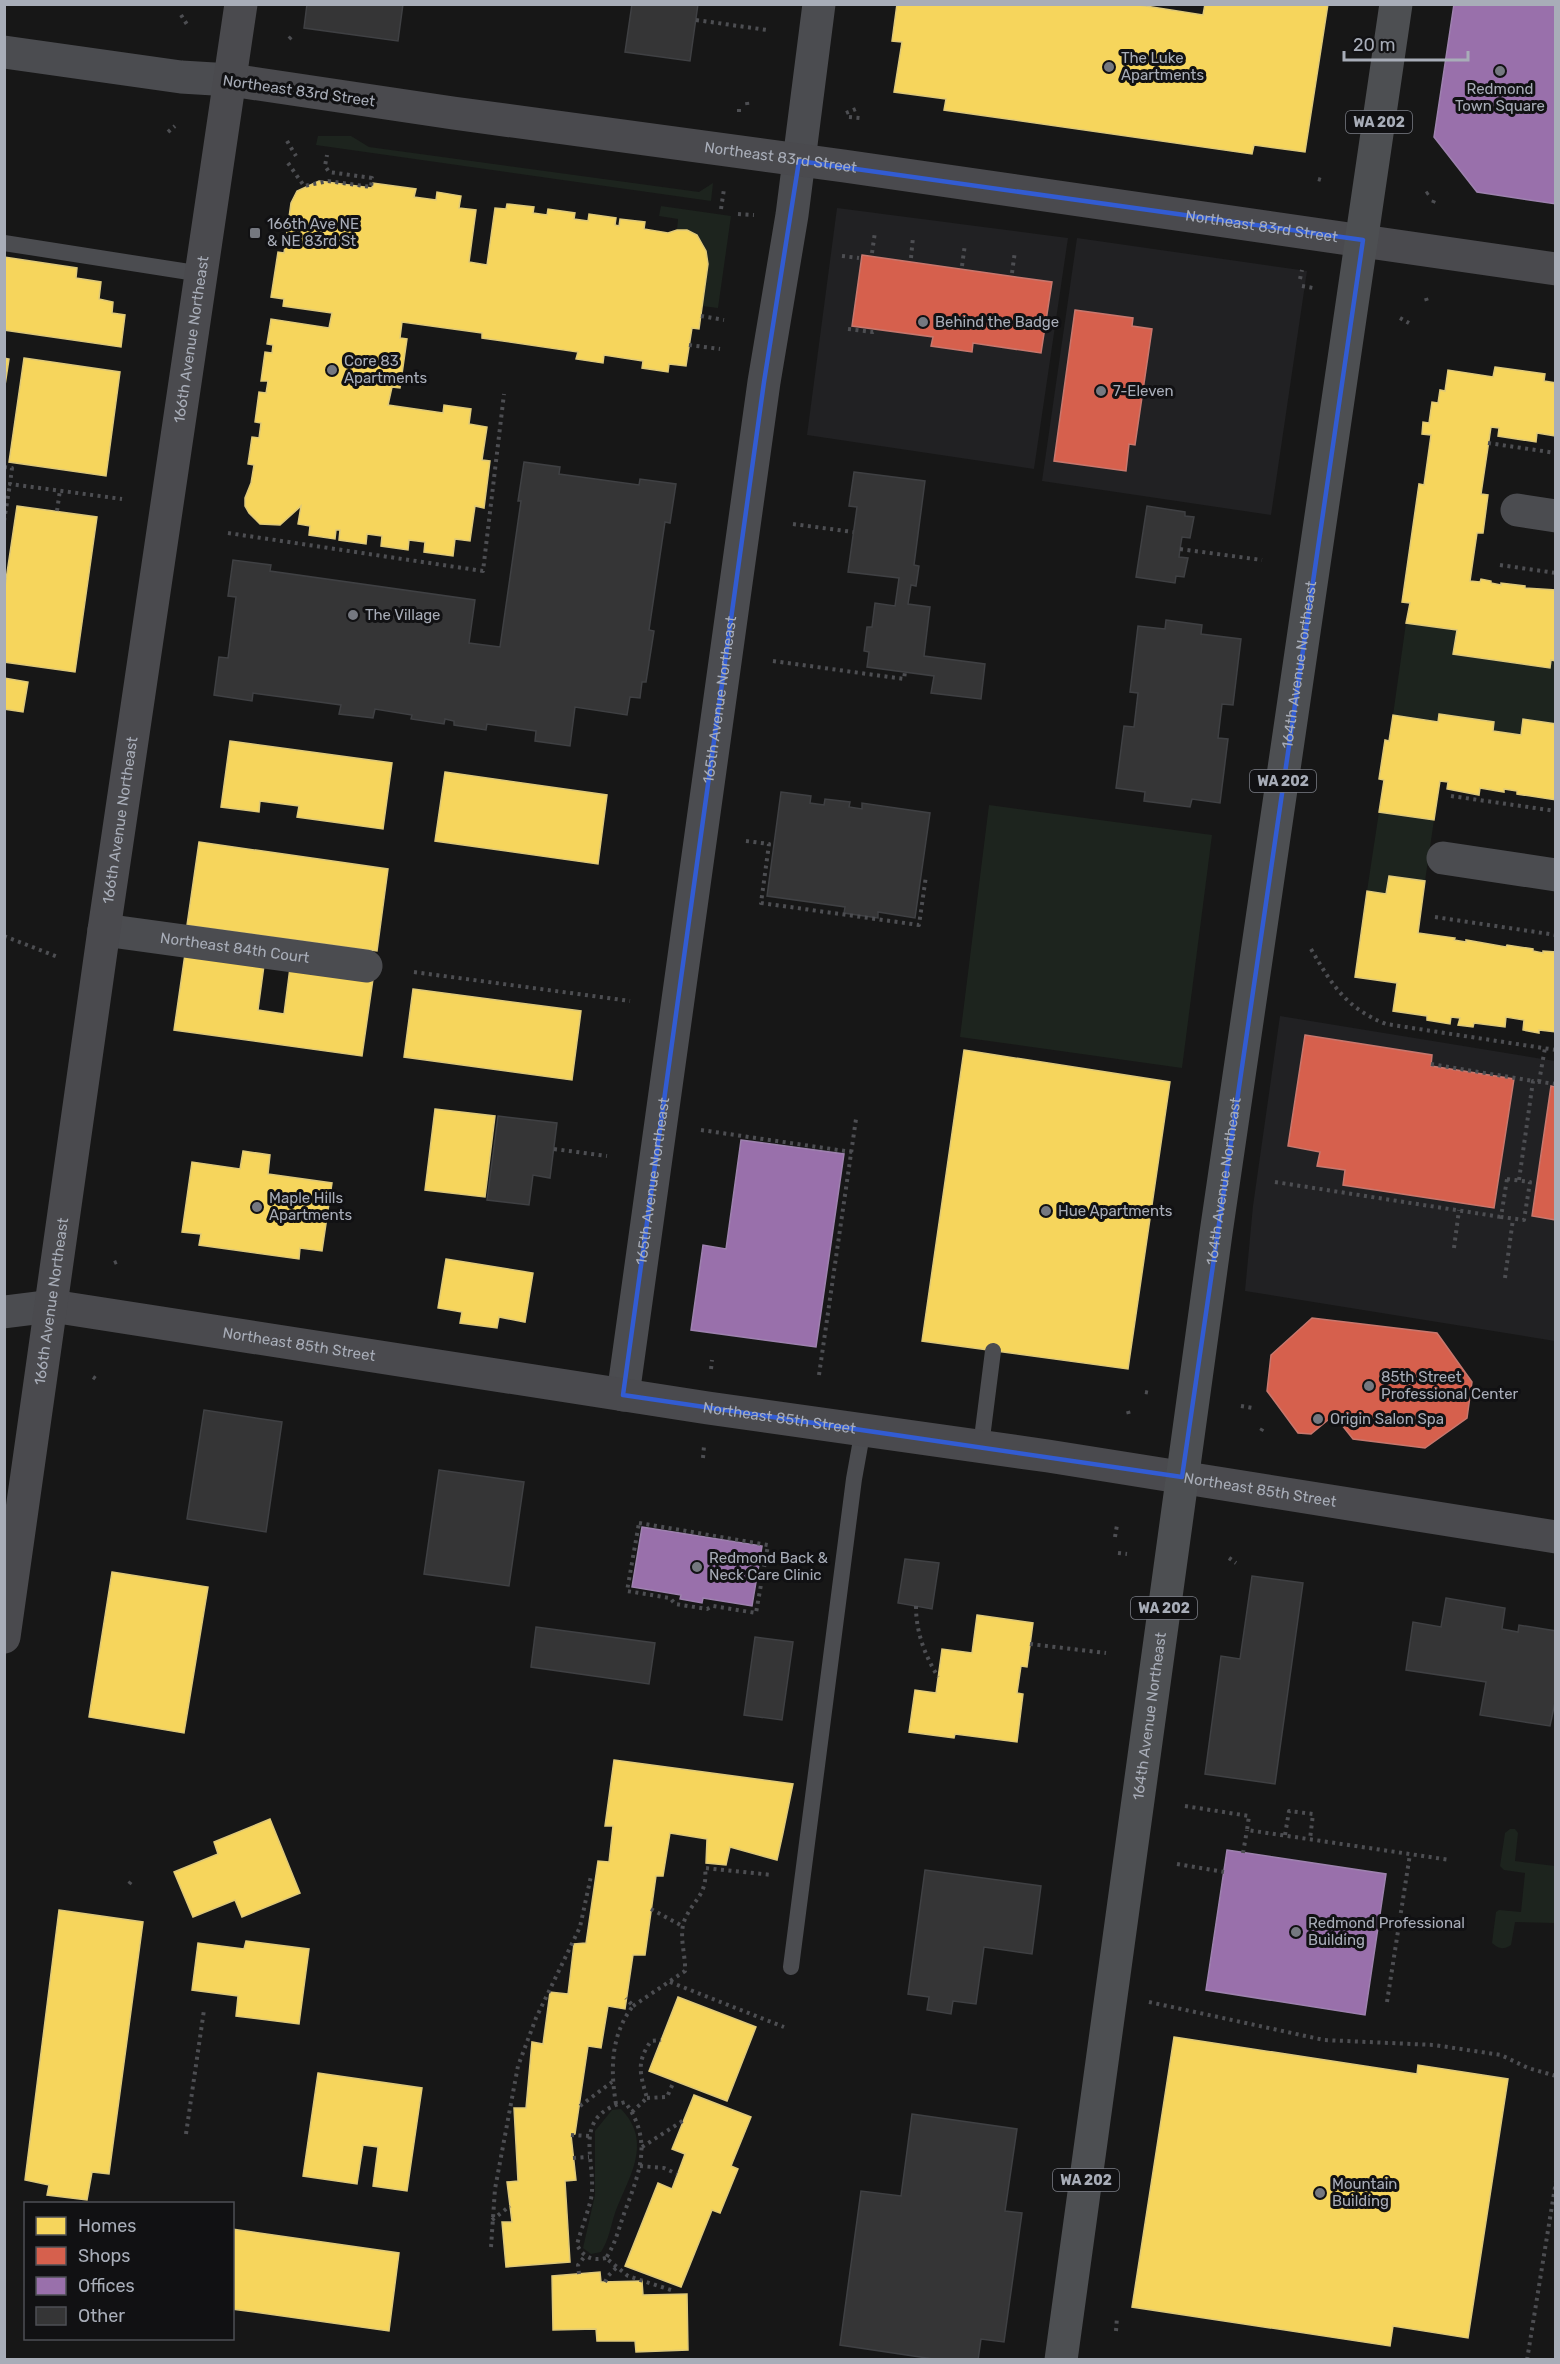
<svg xmlns="http://www.w3.org/2000/svg" width="1560" height="2364" viewBox="0 0 1560 2364" font-family="Rubik,sans-serif">
<style>
.built{fill:#212123}
.green{fill:#1d241e}
.homes{fill:#f6d55c;stroke:#dfc978;stroke-width:1.5}
.shops{fill:#d6604d;stroke:#c8776d;stroke-width:1.5}
.offices{fill:#9970ab;stroke:#9e82af;stroke-width:1.5}
.building{fill:#353536;stroke:#3f4043;stroke-width:1.5}
.lines{fill:none;stroke-linecap:round;stroke-linejoin:round}
.path{stroke:#4d4e52;stroke-width:4;stroke-dasharray:3 4.5;stroke-linecap:butt}
.lane{stroke:#4b4c50;stroke-width:16}
.street{stroke:#4b4c50;stroke-width:33}
.secondary{stroke:#4a4a4e;stroke-width:33}
.primary{stroke:#4d4f52;stroke-width:33}
.marked{fill:none;stroke:#325cd3;stroke-width:4.5;stroke-linejoin:round}
.poi-dot{fill:#757880;stroke:#111113;stroke-width:2}
.labels{text-anchor:middle;dominant-baseline:central;stroke-width:6;stroke-linejoin:round;paint-order:stroke}
.shield{fill:#111113;stroke:#7b7e86;stroke-width:1.5}
.shield-label{font-size:14px;font-weight:bold;fill:#a8adb8}
.poi-label{font-size:15px;fill:#a8adb8;stroke:#111113;text-anchor:start}
.street-label{font-size:15px;fill:#a8adb8;stroke:#111113}
</style>
<rect width="100%" height="100%" fill="#171717"/>
<!-- built -->
<g class="built">
<polygon points="837,208 1068,238 1034,469 807,435"/>
<polygon points="1077,238 1307,271 1271,515 1042,481"/>
<polygon points="1280,1016 1555,1061 1555,1341 1245,1291 1253,1206"/>
</g>
<!-- green -->
<g class="green">
<polygon points="318,136 351,136 369,147 699,192 713,183 711,201 316,145"/>
<path d="M 661,206 L 731,216 L 718,308 L 702,306 C 706,277 720,233 677,230 L 678,219 L 659,216 Z"/>
<polygon points="1406,623 1457,630 1454,655 1549,668 1551,660 1555,661 1555,724 1524,719 1521,735 1493,731 1494,722 1438,722 1393,715"/>
<polygon points="989,805 1212,835 1182,1068 960,1037"/>
<polygon points="1379,812 1434,820 1425,881 1389,876 1386,894 1367,891"/>
<path d="M 1510,1829 L 1515,1829 L 1518,1833 L 1515,1861 L 1555,1866 L 1555,1923 L 1515,1922 L 1511,1945 C 1503,1950 1499,1949 1492,1943 L 1496,1912 L 1499,1910 L 1521,1912 L 1525,1873 L 1504,1870 L 1500,1866 L 1505,1833 Z"/>
<path d="M 621,2109 C 654,2143 628,2178 615,2213 C 610,2228 610,2237 601,2252 L 591,2254 L 583,2248 L 595,2195 L 595,2131 L 612,2110 Z"/>
</g>
<!-- homes -->
<g class="homes">
<polygon points="897,4 1133,4 1203,15 1205,4 1328,4 1305,152 1254,145 1252,154 944,110 946,99 894,92 902,42 892,41"/>
<polygon points="319,181 372,188 373,183 416,189 414,197 436,200 437,192 461,196 459,208 476,210 469,262 487,265 495,208 506,209 507,204 534,207 533,213 547,215 548,209 575,213 574,219 588,221 589,214 616,218 615,225 619,226 620,219 645,222 644,229 668,233 677,230 687,230 697,235 706,251 708,264 699,329 692,328 686,366 669,364 668,372 642,368 643,361 604,355 603,363 576,359 578,352 482,338 482,333 402,322 400,338 407,339 400,388 392,387 388,405 443,413 444,405 471,409 469,424 487,427 482,460 490,461 484,508 475,506 470,541 455,539 453,556 424,552 425,542 409,540 408,550 381,546 382,536 367,534 366,544 339,540 340,530 336,530 335,539 309,535 310,526 298,524 301,506 280,525 260,524 249,513 245,506 245,498 251,483 254,465 248,464 252,437 259,438 261,423 255,422 259,392 266,393 268,381 261,381 265,352 272,353 273,345 267,344 271,319 329,328 332,313 283,306 284,299 271,297 278,252 284,253 291,203 297,191"/>
<polygon points="4,257 77,268 76,278 101,282 99,299 113,302 112,313 125,315 121,347 4,330"/>
<polygon points="4,358 9,359 4,392"/>
<polygon points="24,358 120,372 106,476 9,462"/>
<polygon points="1495,367 1545,374 1544,381 1556,383 1556,436 1537,433 1536,442 1498,436 1499,428 1491,427 1481,494 1488,495 1483,533 1477,533 1470,581 1480,582 1481,579 1491,581 1491,583 1501,585 1501,583 1525,586 1525,588 1556,590 1556,661 1551,660 1550,668 1453,654 1457,630 1406,623 1410,603 1402,602 1419,484 1424,485 1431,435 1422,434 1423,422 1429,423 1432,402 1438,403 1440,390 1445,391 1448,370 1493,377"/>
<polygon points="17,506 97,517 75,672 4,662 4,593"/>
<polygon points="4,678 28,682 23,712 4,709"/>
<polygon points="1439,714 1494,722 1493,731 1521,735 1523,719 1556,724 1556,800 1517,794 1517,791 1504,789 1504,792 1480,788 1479,795 1447,789 1448,782 1440,781 1434,820 1379,812 1384,780 1379,779 1385,740 1389,741 1393,715 1438,722"/>
<polygon points="230,741 392,763 383,829 297,817 299,806 260,801 259,812 221,807"/>
<polygon points="445,772 607,795 598,864 435,841"/>
<polygon points="199,842 388,869 377,951 187,925"/>
<polygon points="1389,876 1425,881 1418,933 1455,938 1454,940 1466,942 1466,940 1506,947 1507,945 1533,949 1533,951 1543,953 1543,951 1556,952 1556,1032 1539,1030 1539,1033 1523,1030 1524,1020 1506,1017 1505,1027 1474,1023 1473,1027 1458,1025 1460,1018 1451,1017 1450,1024 1427,1020 1427,1016 1393,1011 1397,983 1355,977 1367,891 1386,894"/>
<polygon points="186,947 265,958 258,1010 284,1014 291,960 374,972 362,1056 174,1030"/>
<polygon points="413,989 581,1011 572,1080 404,1057"/>
<polygon points="964,1050 1170,1082 1128,1369 922,1341"/>
<polygon points="435,1109 495,1116 485,1197 425,1190"/>
<polygon points="243,1151 270,1155 268,1174 332,1183 322,1251 300,1248 299,1259 199,1245 201,1234 182,1232 192,1162 240,1169"/>
<polygon points="446,1259 533,1273 525,1322 499,1317 497,1328 460,1323 462,1312 438,1308"/>
<polygon points="112,1572 208,1587 184,1733 89,1717"/>
<polygon points="977,1615 1033,1623 1027,1667 1021,1666 1017,1693 1023,1694 1017,1742 955,1734 954,1738 909,1732 915,1690 936,1693 942,1649 972,1653"/>
<polygon points="614,1760 793,1784 783,1833 777,1860 730,1847 726,1865 706,1863 707,1839 670,1833 663,1876 656,1876 645,1955 633,1955 625,2009 608,2006 601,2048 588,2046 575,2134 571,2135 576,2180 565,2181 570,2262 506,2267 502,2222 512,2222 507,2182 518,2181 514,2108 526,2108 532,2042 543,2044 550,1992 568,1994 574,1944 586,1943 598,1861 609,1862 613,1826 605,1826"/>
<polygon points="270,1819 300,1893 242,1917 235,1900 193,1917 174,1872 218,1854 214,1842"/>
<polygon points="59,1910 143,1922 109,2174 92,2172 87,2200 47,2195 49,2185 25,2180"/>
<polygon points="246,1941 309,1949 299,2024 236,2016 238,1996 192,1990 198,1943 244,1949"/>
<polygon points="678,1997 756,2027 727,2101 649,2071"/>
<polygon points="1174,2037 1417,2074 1418,2065 1508,2079 1468,2338 1393,2326 1390,2346 1132,2307"/>
<polygon points="318,2073 422,2088 407,2191 373,2186 378,2147 363,2145 357,2184 303,2176"/>
<polygon points="694,2095 751,2117 731,2166 738,2169 720,2213 712,2210 681,2287 625,2266 658,2183 672,2189 685,2154 672,2149"/>
<polygon points="232,2229 399,2253 389,2331 232,2309"/>
<polygon points="600,2272 601,2282 642,2281 643,2295 687,2294 688,2350 636,2352 635,2341 597,2341 596,2329 553,2330 552,2276"/>
</g>
<!-- shops -->
<g class="shops">
<polygon points="862,255 1052,282 1041,353 973,343 972,352 931,346 933,337 852,326"/>
<polygon points="1075,310 1133,318 1132,326 1152,329 1135,445 1129,444 1126,471 1054,461"/>
<polygon points="1305,1035 1432,1055 1431,1066 1514,1079 1494,1208 1343,1185 1345,1170 1317,1166 1320,1152 1288,1146"/>
<polygon points="1551,1086 1556,1087 1556,1220 1532,1216"/>
<polygon points="1312,1318 1437,1333 1472,1382 1467,1418 1425,1448 1353,1439 1334,1415 1311,1434 1298,1433 1267,1391 1271,1355"/>
</g>
<!-- offices -->
<g class="offices">
<polygon points="1454,4 1556,4 1556,204 1477,192 1434,137"/>
<polygon points="741,1140 844,1154 816,1347 691,1330 703,1245 726,1249"/>
<polygon points="642,1527 762,1546 752,1606 703,1598 702,1603 680,1599 681,1595 632,1587"/>
<polygon points="1227,1850 1386,1874 1365,2015 1206,1990"/>
</g>
<!-- building -->
<g class="building">
<polygon points="307,4 403,4 398,41 304,28"/>
<polygon points="632,4 698,4 690,61 625,52"/>
<polygon points="524,462 560,467 559,474 639,485 640,479 676,484 670,523 665,522 649,630 654,631 646,682 642,682 640,698 630,697 627,715 575,707 570,746 535,741 536,731 487,724 486,730 454,725 454,721 445,719 444,724 411,719 412,715 375,709 373,718 339,714 341,705 253,693 252,701 214,695 219,657 228,658 236,597 228,596 233,560 271,565 270,571 475,600 469,643 500,647 521,501 518,501"/>
<polygon points="854,472 925,481 914,565 919,566 916,586 911,585 908,604 930,607 924,656 985,664 981,699 931,693 934,676 867,667 869,652 864,651 867,627 872,627 875,603 895,606 899,578 848,572 857,507 849,506"/>
<polygon points="1147,506 1185,512 1185,516 1194,517 1190,538 1182,537 1180,549 1179,557 1188,558 1184,577 1176,576 1175,583 1136,577"/>
<polygon points="1166,620 1202,625 1201,634 1241,639 1233,705 1222,704 1218,738 1228,739 1220,803 1192,799 1190,807 1144,801 1145,792 1116,788 1124,726 1134,727 1138,693 1130,692 1138,626 1165,629"/>
<polygon points="781,792 811,796 810,803 824,805 825,799 850,802 849,807 862,809 862,803 930,813 915,918 878,912 878,918 844,913 845,907 767,896"/>
<polygon points="498,1116 557,1123 550,1178 533,1175 529,1205 487,1200"/>
<polygon points="204,1410 282,1422 266,1532 187,1519"/>
<polygon points="439,1470 524,1482 509,1586 424,1574"/>
<polygon points="905,1559 939,1563 932,1609 898,1603"/>
<polygon points="1252,1576 1303,1583 1275,1784 1205,1774 1221,1656 1240,1659"/>
<polygon points="1446,1598 1505,1608 1502,1629 1518,1632 1519,1625 1556,1631 1556,1698 1550,1726 1480,1715 1486,1682 1406,1670 1413,1622 1441,1627"/>
<polygon points="536,1627 655,1643 649,1684 531,1667"/>
<polygon points="755,1637 793,1642 782,1720 744,1715"/>
<polygon points="925,1870 1041,1886 1032,1954 984,1947 976,2004 953,2001 951,2014 927,2010 929,1997 908,1994"/>
<polygon points="912,2114 1017,2129 1005,2211 1022,2213 1004,2342 981,2339 978,2360 940,2360 840,2345 861,2191 901,2196"/>
</g>
<g class="lines">
<!-- path -->
<g class="path">
<polyline points="181,15 188,26"/>
<polyline points="696,20 767,30"/>
<polyline points="289,39 292,36"/>
<polyline points="747,102 748,109"/>
<polyline points="739,112 739,105"/>
<polyline points="846,113 856,109"/>
<polyline points="849,117 860,118"/>
<polyline points="168,132 175,126"/>
<polyline points="287,141 296,156"/>
<polyline points="288,163 304,186 328,181 371,187 372,178 329,172 325,166 327,155"/>
<polyline points="1318,179 1325,181"/>
<polyline points="1426,194 1429,192"/>
<polyline points="1433,203 1435,198"/>
<polyline points="721,209 724,189"/>
<polyline points="738,214 754,215"/>
<polyline points="872,253 875,232"/>
<polyline points="842,256 859,258"/>
<polyline points="911,258 913,237"/>
<polyline points="962,266 965,244"/>
<polyline points="1012,273 1015,251"/>
<polyline points="1300,279 1302,270"/>
<polyline points="1302,286 1313,288"/>
<polyline points="1426,298 1428,305"/>
<polyline points="701,316 724,320"/>
<polyline points="1400,318 1409,323"/>
<polyline points="848,329 873,332 877,330"/>
<polyline points="689,345 720,349"/>
<polyline points="1488,443 1556,453"/>
<polyline points="4,467 12,468 10,484 122,499"/>
<polyline points="57,511 60,490"/>
<polyline points="4,521 10,484"/>
<polyline points="793,524 853,532"/>
<polyline points="228,533 483,571 504,394"/>
<polyline points="1180,549 1262,560"/>
<polyline points="1500,565 1556,573"/>
<polyline points="773,661 904,679 905,672"/>
<polyline points="1451,796 1556,811"/>
<polyline points="746,841 769,844 761,903 919,925 926,876"/>
<polyline points="1435,917 1556,935"/>
<polyline points="4,936 58,957"/>
<path d="M 1311,949 C 1332,985 1346,1008 1386,1024 L 1556,1050"/>
<polyline points="414,972 630,1001"/>
<polyline points="1431,1064 1533,1081"/>
<polyline points="1539,1082 1545,1048"/>
<polyline points="701,1130 852,1152"/>
<polyline points="554,1149 607,1156"/>
<polygon points="1507,1179 1530,1182 1524,1220 1501,1217"/>
<polyline points="1519,1180 1533,1081 1556,1084"/>
<polyline points="1275,1182 1501,1217"/>
<polyline points="1454,1248 1459,1210"/>
<polyline points="114,1263 119,1261"/>
<polyline points="1505,1278 1513,1219"/>
<polyline points="711,1369 712,1360"/>
<polyline points="819,1375 856,1119"/>
<polyline points="93,1377 96,1379"/>
<polyline points="1145,1392 1150,1393"/>
<polyline points="1241,1406 1253,1408"/>
<polyline points="1128,1411 1129,1415"/>
<polyline points="1261,1431 1264,1426"/>
<polyline points="703,1458 704,1446"/>
<polygon points="639,1523 768,1545 756,1613 713,1606 707,1609 675,1604 670,1598 627,1591"/>
<polyline points="1115,1537 1117,1525"/>
<polyline points="1118,1553 1127,1554"/>
<polyline points="1229,1558 1236,1563"/>
<path d="M 916,1606 C 916,1633 925,1655 938,1677"/>
<polyline points="1030,1644 1106,1653"/>
<polyline points="1185,1806 1249,1816 1247,1830 1450,1860"/>
<polyline points="1285,1835 1289,1811 1313,1814 1310,1839"/>
<polyline points="1243,1853 1247,1830"/>
<polyline points="1177,1864 1224,1872"/>
<polyline points="129,1884 133,1879"/>
<polyline points="651,1909 684,1927"/>
<polyline points="670,1982 784,2027"/>
<polyline points="1149,2002 1324,2040 1434,2045 1501,2055 1528,2068 1556,2076"/>
<polyline points="1387,2002 1410,1854"/>
<path d="M 633,2006 L 685,1971 C 686,1955 678,1935 685,1919 C 694,1899 708,1894 705,1868 L 772,1875"/>
<polyline points="647,2098 667,2097 674,2081"/>
<path d="M 616,2104 C 610,2069 611,2034 633,2006 L 626,1998"/>
<polyline points="580,2106 612,2082"/>
<path d="M 632,2112 L 647,2098 C 640,2074 636,2062 651,2041 L 661,2040"/>
<polyline points="186,2134 204,2010"/>
<polyline points="571,2135 589,2136"/>
<polyline points="642,2147 684,2120"/>
<polyline points="573,2158 589,2157"/>
<polyline points="640,2166 664,2168 677,2174"/>
<polyline points="492,2220 510,2206"/>
<polyline points="491,2247 495,2189 518,2066 536,2018 580,1927 591,1876"/>
<path d="M 606,2258 C 593,2261 584,2258 577,2245 C 580,2231 592,2203 592,2191 C 594,2154 573,2116 625,2102 C 653,2140 640,2171 625,2211 C 619,2227 616,2243 606,2258 L 628,2276 L 674,2291"/>
<polyline points="579,2274 578,2265 585,2256"/>
<polyline points="605,2282 608,2276 616,2268"/>
<polyline points="1116,2331 1117,2317"/>
<polyline points="1527,2360 1556,2181"/>
</g>
<!-- lane -->
<g class="lane">
<polyline points="4,243 202,274"/>
<polyline points="981,1446 993,1351"/>
<polyline points="791,1967 854,1479 863,1429"/>
</g>
<!-- street -->
<g class="street">
<polyline points="4,52 181,77 231,80"/>
<polyline points="1517,510 1556,516"/>
<polyline points="1443,858 1556,875"/>
<path id="s1" d="M 104,930 L 366,966"/>
<polyline points="4,1312 52,1306"/>
<path id="s2" d="M 623,1395 L 764,382 L 792,215 L 819,4"/>
</g>
<!-- secondary -->
<g class="secondary">
<path id="s3" d="M 231,80 L 453,113 L 844,166 L 1556,269"/>
<path id="s4" d="M 52,1306 L 708,1408 L 1048,1456 L 1556,1537"/>
<path id="s5" d="M 4,1637 L 104,930 L 241,4"/>
</g>
<!-- primary -->
<path class="primary" id="s6" d="M 1061,2360 L 1216,1233 L 1396,4"/>
</g>
<!-- marked area -->
<path class="marked" d="M 799,161 L 1363,240 L 1182,1477 L 623,1395 L 764,382 Z"/>
<!-- markers -->
<g class="poi-dot">
<circle cx="1109" cy="67" r="6"/>
<circle cx="1500" cy="71" r="6"/>
<rect x="249" y="227" width="12" height="12" rx="3"/>
<circle cx="923" cy="322" r="6"/>
<circle cx="332" cy="370" r="6"/>
<circle cx="1101" cy="391" r="6"/>
<circle cx="353" cy="615" r="6"/>
<circle cx="257" cy="1207" r="6"/>
<circle cx="1046" cy="1211" r="6"/>
<circle cx="1369" cy="1386" r="6"/>
<circle cx="1318" cy="1419" r="6"/>
<circle cx="697" cy="1567" r="6"/>
<circle cx="1296" cy="1932" r="6"/>
<circle cx="1320" cy="2193" r="6"/>
</g>
<g class="labels">
<!-- shield labels -->
<g class="shield">
<rect x="1346" y="111" width="66" height="22" rx="4.5"/>
<rect x="1250" y="770" width="66" height="22" rx="4.5"/>
<rect x="1131" y="1597" width="66" height="22" rx="4.5"/>
<rect x="1053" y="2169" width="66" height="22" rx="4.5"/>
</g>
<g class="shield-label">
<text x="1379" y="122">WA 202</text>
<text x="1283" y="781">WA 202</text>
<text x="1164" y="1608">WA 202</text>
<text x="1086" y="2180">WA 202</text>
</g>
<!-- poi labels -->
<g class="poi-label">
<text x="1121" y="58">The Luke<tspan x="1121" dy="17">Apartments</tspan></text>
<text x="1500" y="89" text-anchor="middle">Redmond<tspan x="1500" dy="17">Town Square</tspan></text>
<text x="267" y="224">166th Ave NE<tspan x="267" dy="17">&amp; NE 83rd St</tspan></text>
<text x="935" y="322">Behind the Badge</text>
<text x="344" y="361">Core 83<tspan x="344" dy="17">Apartments</tspan></text>
<text x="1113" y="391">7-Eleven</text>
<text x="365" y="615">The Village</text>
<text x="269" y="1198">Maple Hills<tspan x="269" dy="17">Apartments</tspan></text>
<text x="1058" y="1211">Hue Apartments</text>
<text x="1381" y="1377">85th Street<tspan x="1381" dy="17">Professional Center</tspan></text>
<text x="1330" y="1419">Origin Salon Spa</text>
<text x="709" y="1558">Redmond Back &amp;<tspan x="709" dy="17">Neck Care Clinic</tspan></text>
<text x="1308" y="1923">Redmond Professional<tspan x="1308" dy="17">Building</tspan></text>
<text x="1332" y="2184">Mountain<tspan x="1332" dy="17">Building</tspan></text>
</g>
<!-- street labels -->
<g class="street-label">
<text transform="translate(299 91) rotate(8)">Northeast 83rd Street</text>
<text stroke="none"><textPath href="#s3" startOffset="555">Northeast 83rd Street</textPath></text>
<text stroke="none"><textPath href="#s3" startOffset="1041">Northeast 83rd Street</textPath></text>
<text stroke="none"><textPath href="#s5" startOffset="1311">166th Avenue Northeast</textPath></text>
<text stroke="none"><textPath href="#s6" startOffset="1712">164th Avenue Northeast</textPath></text>
<text stroke="none"><textPath href="#s2" startOffset="702">165th Avenue Northeast</textPath></text>
<text stroke="none"><textPath href="#s5" startOffset="825">166th Avenue Northeast</textPath></text>
<text stroke="none"><textPath href="#s1" startOffset="132">Northeast 84th Court</textPath></text>
<text stroke="none"><textPath href="#s2" startOffset="216">165th Avenue Northeast</textPath></text>
<text stroke="none"><textPath href="#s6" startOffset="1190">164th Avenue Northeast</textPath></text>
<text stroke="none"><textPath href="#s5" startOffset="339">166th Avenue Northeast</textPath></text>
<text stroke="none"><textPath href="#s4" startOffset="250">Northeast 85th Street</textPath></text>
<text stroke="none"><textPath href="#s4" startOffset="736">Northeast 85th Street</textPath></text>
<text stroke="none"><textPath href="#s4" startOffset="1222">Northeast 85th Street</textPath></text>
<text stroke="none"><textPath href="#s6" startOffset="650">164th Avenue Northeast</textPath></text>
</g>
</g>
<!-- border -->
<rect width="1560" height="2364" fill="none" stroke="#a8adb8" stroke-width="12"/>
<!-- legend -->
<rect x="24" y="2202" width="210" height="138" fill="#111113" stroke="#4d4f55" stroke-width="1.5"/>
<rect x="36" y="2217" width="30" height="18" fill="#f6d55c" stroke="#4d4f55" stroke-width="1.5"/>
<text x="78" y="2232" font-size="18" fill="#a8adb8">Homes</text>
<rect x="36" y="2247" width="30" height="18" fill="#d6604d" stroke="#4d4f55" stroke-width="1.5"/>
<text x="78" y="2262" font-size="18" fill="#a8adb8">Shops</text>
<rect x="36" y="2277" width="30" height="18" fill="#9970ab" stroke="#4d4f55" stroke-width="1.5"/>
<text x="78" y="2292" font-size="18" fill="#a8adb8">Offices</text>
<rect x="36" y="2307" width="30" height="18" fill="#353536" stroke="#4d4f55" stroke-width="1.5"/>
<text x="78" y="2322" font-size="18" fill="#a8adb8">Other</text>
<!-- scale -->
<path d="M1344 51v9h124v-9" fill="none" stroke="#a8adb8" stroke-width="3"/>
<text x="1353" y="51" font-size="18" fill="#a8adb8" stroke="#111113" stroke-width="4.5" paint-order="stroke">20 m</text>
</svg>
